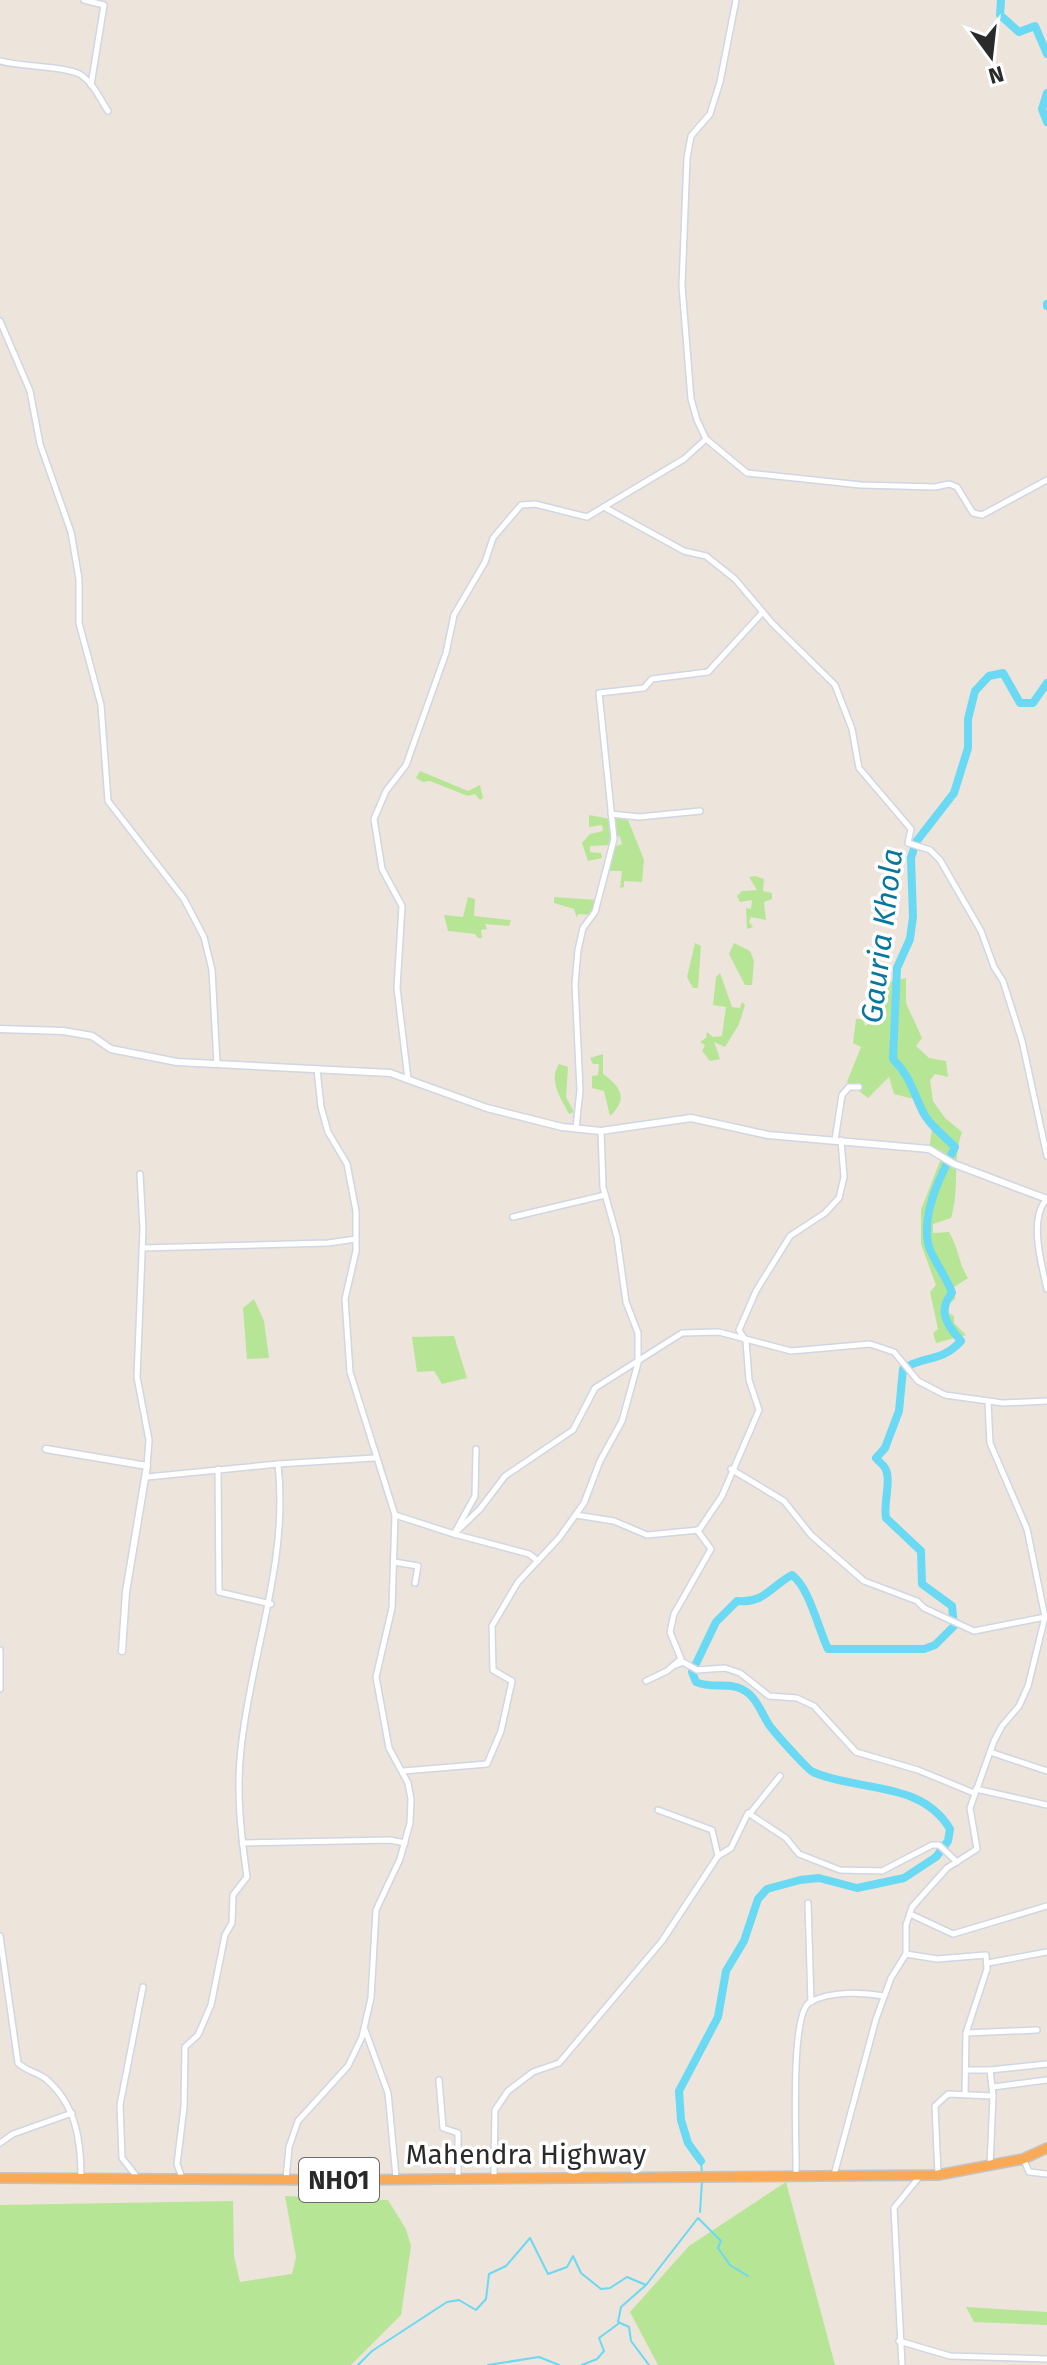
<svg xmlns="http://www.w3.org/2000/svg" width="1047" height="2365" viewBox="0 0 1047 2365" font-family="'Fira Sans',sans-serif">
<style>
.green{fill:#b7e596}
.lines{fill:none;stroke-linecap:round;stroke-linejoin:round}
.stream{stroke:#6ad9f3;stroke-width:2}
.river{stroke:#6ad9f3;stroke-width:8}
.minor-casing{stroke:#d0d6e3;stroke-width:8}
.tertiary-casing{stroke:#d0d6e3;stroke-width:9}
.trunk-casing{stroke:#c3c3c3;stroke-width:12}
.minor{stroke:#fff;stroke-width:5}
.tertiary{stroke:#fff;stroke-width:6}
.trunk{stroke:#faaa56;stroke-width:9}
.labels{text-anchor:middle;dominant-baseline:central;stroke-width:7;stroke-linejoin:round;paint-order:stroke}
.shield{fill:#fff;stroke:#6a6a6a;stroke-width:2}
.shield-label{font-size:26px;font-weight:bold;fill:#2a2a2a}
.street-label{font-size:28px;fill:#2a2a2a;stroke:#fff}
.water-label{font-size:30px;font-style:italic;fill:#08779f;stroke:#fff}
</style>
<rect width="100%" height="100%" fill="#ede4db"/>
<!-- green -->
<g class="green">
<polygon points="420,771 468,791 480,785 483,798 480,800 475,794 468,796 430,781 423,782 416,778"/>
<polygon points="589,815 610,819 610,845 590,846 590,852 601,853 602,858 588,861 582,843 590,834 603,831 602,825 589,827"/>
<polygon points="614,818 628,820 644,860 642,882 624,881 624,887 620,888 622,871 610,871 614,847 622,844 620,837 615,835"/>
<polygon points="755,876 764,879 763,891 772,893 772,899 764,902 766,920 751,917 749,922 753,927 747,929 746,908 751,909 752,900 740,902 737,896 742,891 757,890 749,877"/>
<polygon points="468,897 475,899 474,916 511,920 509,926 485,924 487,929 481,930 482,938 478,938 475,934 448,931 444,915 463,917"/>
<polygon points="554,897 597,900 592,915 578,914 577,918 574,909 554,903"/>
<polygon points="695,943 701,946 698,988 693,988 687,977"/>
<polygon points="734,943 750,951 754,961 752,985 745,985 729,954"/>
<polygon points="720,973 732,1007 740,1008 742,1002 745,1005 739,1024 725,1047 714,1042 720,1059 710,1061 702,1051 705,1045 700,1042 706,1038 707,1032 713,1037 722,1036 726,1007 713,1005 716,977"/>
<path d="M 906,978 L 906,1003 L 922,1038 L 916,1046 L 929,1058 L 946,1061 L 948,1077 L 935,1074 L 930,1080 L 933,1101 L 945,1118 L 962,1132 C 952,1159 960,1190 951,1218 L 933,1224 L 933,1233 L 949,1232 C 959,1248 958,1263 968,1278 L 954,1287 L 955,1299 L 949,1304 L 947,1312 L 954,1316 L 954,1323 L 966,1335 L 936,1343 L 933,1333 L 938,1329 L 930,1292 L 936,1285 L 921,1244 L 921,1210 L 942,1156 L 929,1149 L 932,1129 L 914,1099 L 894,1094 L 889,1077 L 868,1098 L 847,1082 L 861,1047 L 853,1043 L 856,1019 L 864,1019 L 865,1026 L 879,1017 L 869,1015 L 863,1008 L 873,986 Z"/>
<path d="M 603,1054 L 603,1074 C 622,1088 628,1099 610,1116 L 604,1091 L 592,1088 L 592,1076 L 598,1075 L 599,1064 L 593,1064 L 590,1058 Z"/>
<path d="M 559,1064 L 568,1067 L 566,1097 L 574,1112 L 569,1114 C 564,1102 547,1082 559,1064 Z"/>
<polygon points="254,1299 264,1321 269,1358 247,1359 243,1308"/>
<polygon points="454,1336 467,1378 442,1384 434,1371 417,1372 412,1337"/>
<polygon points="786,2182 835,2365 658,2365 630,2312 689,2246"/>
<polygon points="285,2196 388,2200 406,2229 411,2246 401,2315 351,2365 0,2365 0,2205 233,2201 234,2256 240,2282 292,2274 296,2257"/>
<polygon points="966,2307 1047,2312 1047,2325 974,2322"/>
</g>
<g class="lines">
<!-- stream -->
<g class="stream">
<polyline points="701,2161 702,2174"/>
<polyline points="700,2212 702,2181"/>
<polyline points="646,2285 621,2307 618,2322 629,2327 631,2341 649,2365"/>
<polyline points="358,2365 372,2351 447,2302 459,2300 476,2310 486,2299 489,2274 506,2266 530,2238 548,2274 567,2267 573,2256 581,2273 601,2289 610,2288 627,2277 646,2285 698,2218 721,2241 718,2248 730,2265 748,2276"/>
<polyline points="488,2365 539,2357 559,2365"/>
<polyline points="582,2365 597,2359 604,2351 599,2338 618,2324"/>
</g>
<!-- river -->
<g class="river">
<polyline points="1001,0 1000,15 1019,32 1035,26 1047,54"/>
<polyline points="1047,93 1042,109 1047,122"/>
<polyline points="1047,304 1047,306"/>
<path d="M 701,2161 L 688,2143 L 681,2120 L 679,2091 L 718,2017 L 726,1971 L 744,1941 L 758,1899 L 767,1889 L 800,1880 L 819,1878 L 857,1888 L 904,1878 L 936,1857 L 948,1841 L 950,1829 C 921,1780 858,1792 813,1772 C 809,1771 770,1728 768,1723 C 761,1712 758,1701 748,1693 C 732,1680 713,1690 696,1682 L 692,1672 L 716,1622 L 737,1601 C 764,1604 771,1586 792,1575 C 809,1587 818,1628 828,1649 L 924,1649 L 935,1645 L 954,1626 L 952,1606 L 922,1584 L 921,1551 L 886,1518 C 883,1503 892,1480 885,1468 C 883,1464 879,1462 876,1458 L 885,1448 L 899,1411 L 903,1369 C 924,1355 941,1363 961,1341 C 947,1325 937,1311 952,1293 C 947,1277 930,1256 928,1243 C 922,1211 941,1175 955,1147 C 944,1136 927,1123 921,1108 C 912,1088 909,1075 893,1059 L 897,968 L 910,939 L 913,917 L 911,858 L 916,842 L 954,793 L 968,748 L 968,719 L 975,691 L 989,676 L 1003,673 L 1020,703 L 1033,703 L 1047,683"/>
</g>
<!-- minor casing -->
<g class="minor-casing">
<g id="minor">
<polyline points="84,0 104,5 91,85"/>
<polyline points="736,0 720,82 710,114 691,136 687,158 682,286 691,399 697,420 706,439 747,473 861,485 935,487 949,484 957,487 973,513 982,515 1047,480"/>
<path d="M 0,61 C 21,67 67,66 81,75 C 93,83 100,99 108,111"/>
<polyline points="0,321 30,391 40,444 71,532 79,579 79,623 101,705 108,801 184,899 204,937 212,970 217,1064"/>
<polyline points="604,507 684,551 706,556 735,579 772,623 835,685 852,729 859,768 911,829 908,843 930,850 940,860 981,931 994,967 1003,981 1022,1041 1047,1156"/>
<polyline points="611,814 639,817 700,811"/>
<polyline points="408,1079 397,988 402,906 382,869 374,819 386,791 406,765 446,653 454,615 485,562 493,538 521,505 535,504 587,517 684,459 706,439"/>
<polyline points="576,1128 580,1090 575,984 578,950 583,928 595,912 614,839 599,693 644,688 652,679 708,672 763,612"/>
<polyline points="835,1140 842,1095 849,1087 859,1087"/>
<polyline points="140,1174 143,1229 137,1377 149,1440 147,1466"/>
<path d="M 1047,1199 C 1028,1218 1042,1266 1047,1289"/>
<polyline points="513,1217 605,1195"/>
<polyline points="142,1248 328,1243 356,1239"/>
<polyline points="218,1469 219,1592 271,1604"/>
<polyline points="731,1469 784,1501 811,1535 864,1581 917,1601 924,1608 974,1631 1045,1617"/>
<polyline points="147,1477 278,1464"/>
<polyline points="395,1515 454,1534 475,1496 476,1449"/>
<polyline points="576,1515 614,1521 647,1535 699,1530 722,1496 759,1410 749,1380 746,1341 739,1330 756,1291 790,1236 825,1213 839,1198 844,1177 841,1140"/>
<polyline points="538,1561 529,1554 454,1534 480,1509 505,1476 573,1430 595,1388 682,1333 719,1332 791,1351 870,1344 894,1352 918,1381 945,1395 1003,1403 1047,1401"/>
<polyline points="394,1562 418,1566 415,1583"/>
<polyline points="0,1650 0,1689"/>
<polyline points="676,1665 683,1662 697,1670 725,1668 740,1673 769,1696 797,1698 814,1706 856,1752 918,1770 974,1793"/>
<polyline points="646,1681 667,1671 681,1659 670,1632 674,1614 711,1549 697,1530"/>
<polyline points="990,1752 1047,1771"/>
<polyline points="403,1771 487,1764 501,1731 512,1681 493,1670 492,1626 518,1582 559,1538 584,1503 600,1461 622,1421 638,1363 638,1333 626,1302 617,1237 603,1187 601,1131"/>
<polyline points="976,1789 1047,1805"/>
<polyline points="658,1810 712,1830 718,1856"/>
<polyline points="751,1812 780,1776"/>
<polyline points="242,1843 390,1840 405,1843"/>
<polyline points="808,1903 811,2002"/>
<polyline points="910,1914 953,1934 1047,1906"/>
<path d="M 0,1936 L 18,2063 C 26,2071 37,2072 46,2079 C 76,2105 81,2140 81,2177"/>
<polyline points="906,1954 937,1959 986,1955 987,1969 966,2033 965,2095"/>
<polyline points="988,1963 1047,1952"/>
<polyline points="365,2030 388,2093 396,2177"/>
<polyline points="966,2033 1037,2030"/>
<polyline points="967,2070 990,2070 993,2096"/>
<polyline points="990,2070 1047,2064"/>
<polyline points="439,2080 443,2128 458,2133 458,2176"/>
<polyline points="993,2087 1047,2080"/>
<polyline points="0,2143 13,2134 72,2113"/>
<polyline points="1024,2160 1029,2172 1047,2174"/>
<polyline points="938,2174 935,2106 948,2094 993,2096 990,2166"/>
<path d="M 796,2175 C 797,2147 789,2014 810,2002 C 831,1991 862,1992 884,1996"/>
<polyline points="834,2175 876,2019 891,1978 906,1954 906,1925 912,1907 947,1868 977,1849 970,1808 994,1741 1002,1726 1019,1706 1028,1686 1045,1617 1027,1529 990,1443 988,1402"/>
<polyline points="494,2176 495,2110 508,2091 533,2072 559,2063 662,1941 718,1856 731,1848 748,1813 786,1838 799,1854 840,1870 882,1871 932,1845 939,1845 957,1862"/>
<polyline points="137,2177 122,2158 120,2105 143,1987"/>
<path d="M 182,2178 L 177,2164 L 184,2107 L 185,2047 L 198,2035 L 211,2005 L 225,1935 L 232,1923 L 233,1895 L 247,1877 C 241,1834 236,1792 241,1749 C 251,1652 289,1563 278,1464 L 374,1458"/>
<polyline points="286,2179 289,2147 298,2121 348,2066 362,2037 371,1998 376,1910 400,1859 410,1823 411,1799 408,1783 389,1748 376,1677 392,1608 395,1515 350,1372 345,1299 356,1251 356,1211 347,1164 328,1132 321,1107 317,1069"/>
<polyline points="899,2341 950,2356 1047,2359"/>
<polyline points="902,2365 894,2208 920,2176"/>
</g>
</g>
<!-- tertiary casing -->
<g class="tertiary-casing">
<g id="tertiary">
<polyline points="0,1029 63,1031 92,1036 111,1049 177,1062 390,1073 487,1108 562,1127 601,1131 691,1118 768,1135 929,1149 954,1164 1047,1199"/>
<polyline points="46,1449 147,1466 126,1592 122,1651"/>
</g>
</g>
<!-- trunk casing -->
<g class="trunk-casing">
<polyline id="trunk" points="0,2178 339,2180 938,2175 1023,2159 1047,2148"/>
</g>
<!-- minor -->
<use href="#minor" class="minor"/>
<!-- tertiary -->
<use href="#tertiary" class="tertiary"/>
<!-- trunk -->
<use href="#trunk" class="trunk"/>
</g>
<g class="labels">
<!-- shield labels -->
<rect class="shield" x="299" y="2158" width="80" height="44" rx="6"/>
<g class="shield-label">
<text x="339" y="2180">NH01</text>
</g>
<!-- street labels -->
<g class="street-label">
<text x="526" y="2154">Mahendra Highway</text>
</g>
<!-- water labels -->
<g class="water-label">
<text transform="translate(882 936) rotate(-83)">Gauria Khola</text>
</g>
</g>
<!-- north arrow -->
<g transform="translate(991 56) rotate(165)" stroke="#ffffff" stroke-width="6" paint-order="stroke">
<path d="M0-6L14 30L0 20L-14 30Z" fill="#2a2a2a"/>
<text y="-12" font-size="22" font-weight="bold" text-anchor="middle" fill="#2a2a2a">N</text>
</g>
</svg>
